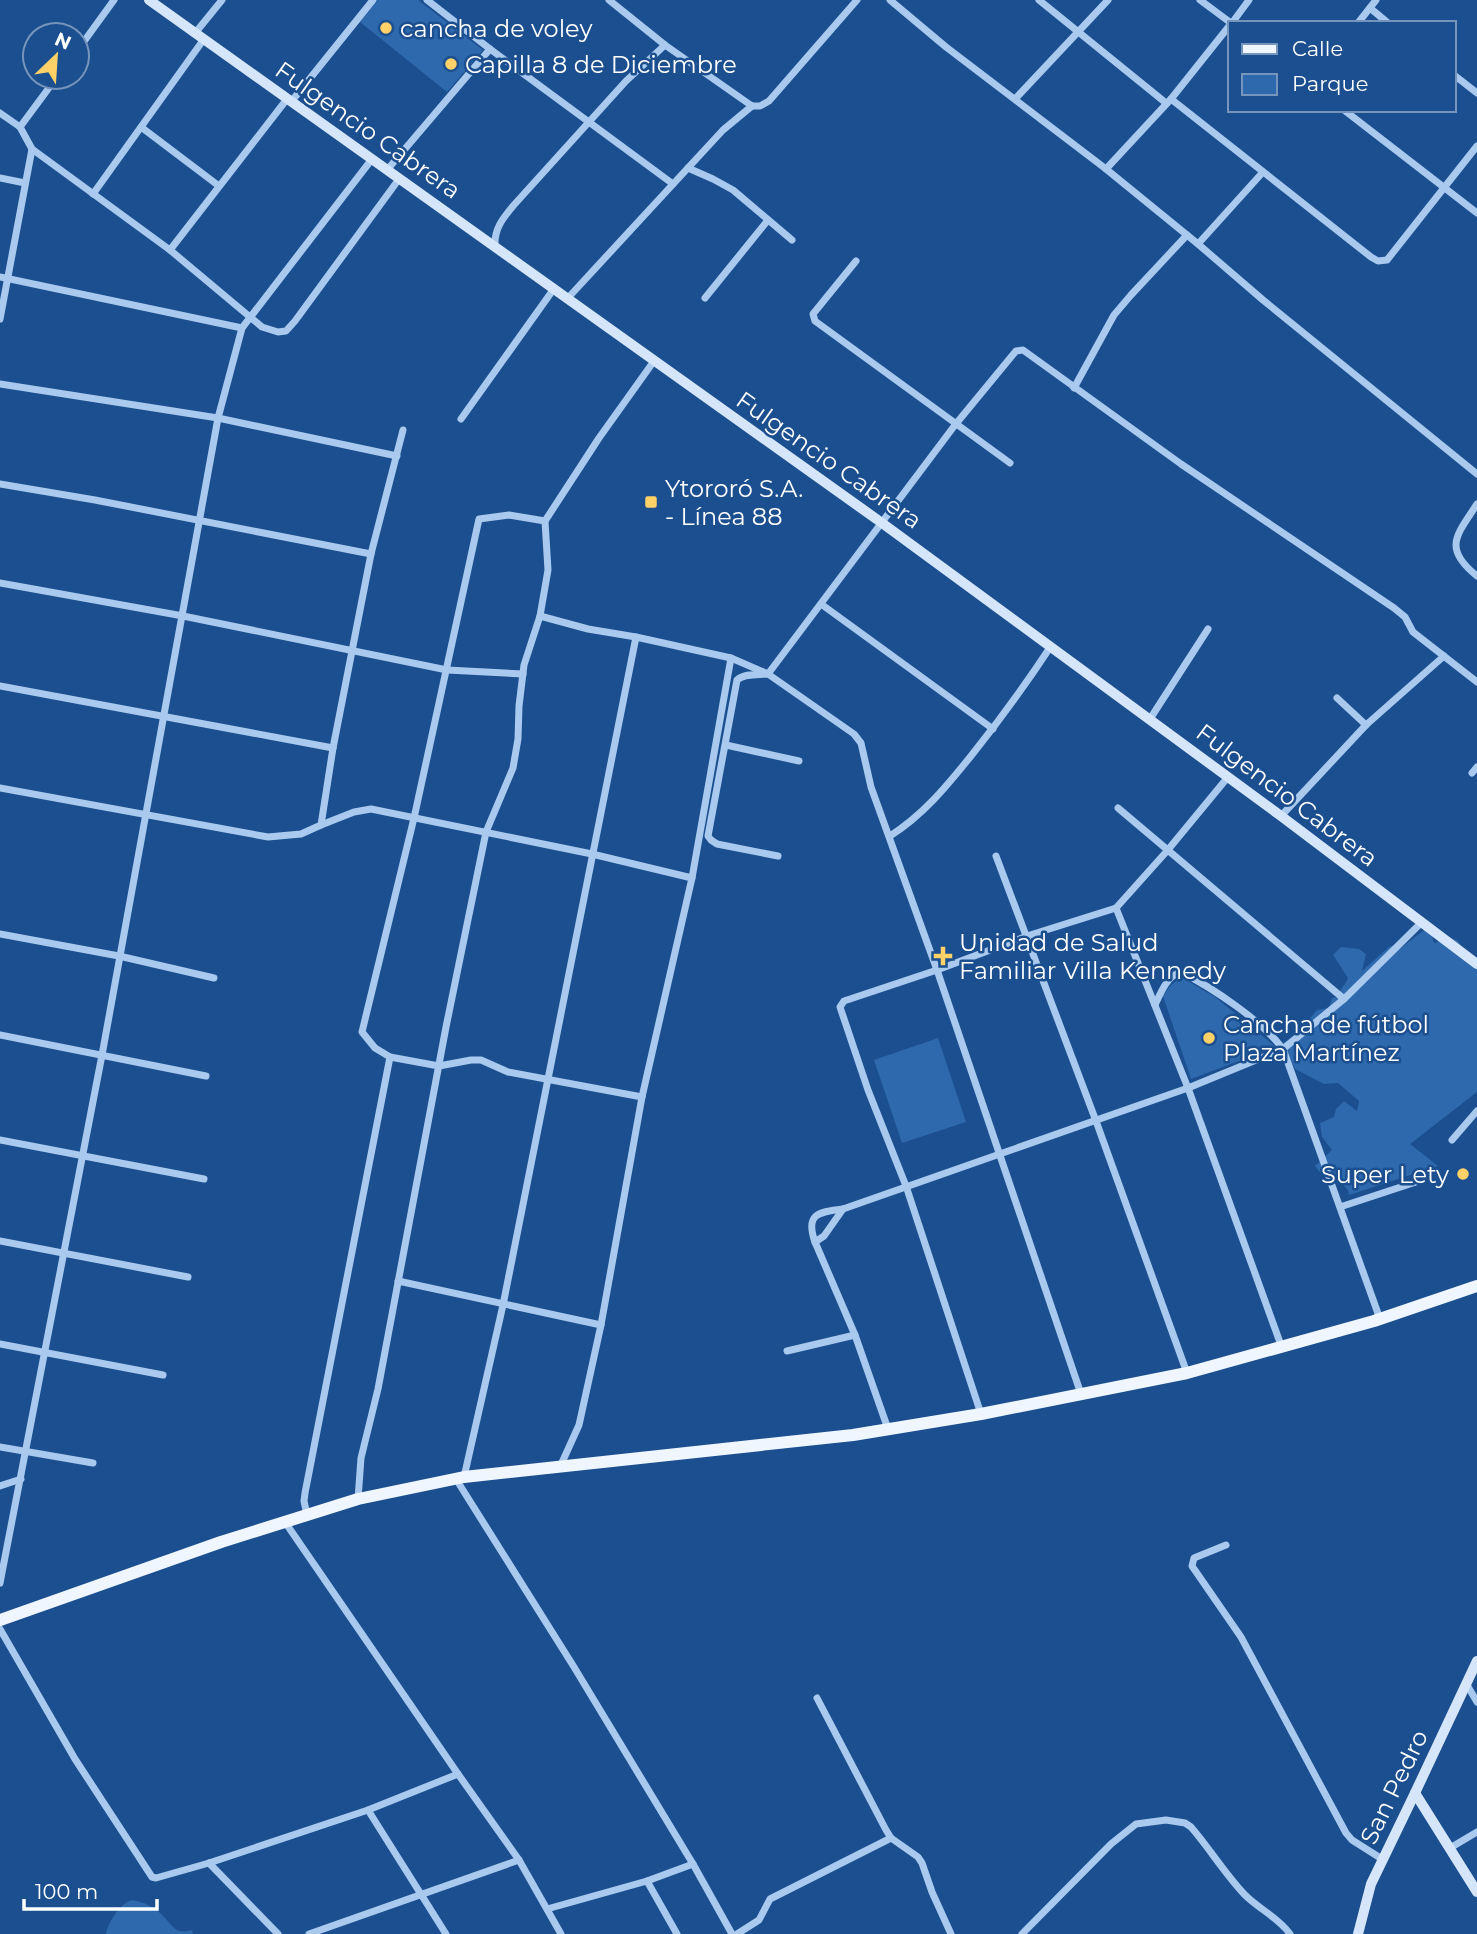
<svg xmlns="http://www.w3.org/2000/svg" width="1477" height="1934" viewBox="0 0 1477 1934" font-family="Montserrat,sans-serif">
<style>
.green{fill:#2e69ad}
.lines{fill:none;stroke-linecap:round;stroke-linejoin:round}
.street{stroke:#a9c9ee;stroke-width:7}
.secondary{stroke:#d6e6fa;stroke-width:10}
.primary{stroke:#f0f6ff;stroke-width:12}
.poi-dot{fill:#ffd166;stroke:#1b4f8f;stroke-width:2.5}
.labels{text-anchor:middle;dominant-baseline:central;stroke-width:5;stroke-linejoin:round;paint-order:stroke}
.poi-label{font-size:24px;fill:#fff;stroke:#1b4f8f;text-anchor:start}
.street-label{font-size:24px;fill:#fff;stroke:#1b4f8f}
</style>
<rect width="100%" height="100%" fill="#1b4f8f"/>
<!-- green -->
<g class="green">
<polygon points="378,0 418,0 483,50 447,92 360,22"/>
<path d="M 1424,930 L 1432,934 L 1433,941 L 1435,943 L 1448,937 L 1458,941 L 1462,948 L 1477,961 L 1477,1092 L 1410,1144 L 1438,1166 L 1349,1195 L 1348,1190 L 1340,1182 L 1341,1177 L 1323,1176 L 1315,1166 L 1332,1150 L 1322,1137 L 1320,1123 L 1334,1117 L 1336,1109 L 1344,1101 L 1357,1111 L 1359,1101 L 1338,1083 L 1324,1084 L 1295,1069 L 1283,1043 L 1299,1032 L 1317,1010 L 1329,1008 L 1332,998 L 1337,997 C 1340,988 1345,986 1348,978 L 1333,955 L 1341,947 L 1359,949 L 1366,954 L 1362,971 L 1390,946 L 1401,948 Z"/>
<polygon points="1181,977 1215,997 1276,1047 1191,1079 1163,996 1170,986"/>
<polygon points="938,1038 966,1122 902,1143 874,1060"/>
<path d="M 132,1900 C 144,1902 155,1907 163,1916 C 168,1920 173,1930 180,1931 C 184,1932 188,1931 192,1930 L 193,1934 L 106,1934 C 108,1923 120,1903 132,1900 Z"/>
</g>
<g class="lines">
<!-- street -->
<g class="street">
<polyline points="427,0 490,49 673,184"/>
<polyline points="609,0 665,45 752,106 760,106 769,101 857,0"/>
<polyline points="890,0 946,47 1106,169 1198,244 1263,300 1477,474"/>
<polyline points="1039,0 1166,103"/>
<polyline points="1200,0 1231,23"/>
<polyline points="1370,8 1388,23"/>
<polyline points="1232,23 1249,0"/>
<polyline points="1358,23 1376,0"/>
<polyline points="196,32 222,0"/>
<polyline points="77,51 114,0"/>
<polyline points="1454,75 1477,93"/>
<polyline points="1015,99 1108,0"/>
<polyline points="1171,99 1371,257 1378,261 1387,260 1477,146"/>
<polyline points="291,102 373,0"/>
<polyline points="1344,110 1477,213"/>
<polyline points="0,113 20,127 32,149 0,319"/>
<polyline points="20,127 57,77"/>
<polyline points="141,127 219,186"/>
<polyline points="32,149 170,250 262,327 278,332 286,331 295,321 399,179"/>
<polyline points="688,168 713,179 733,190 792,240"/>
<polyline points="1106,169 1171,99 1230,25"/>
<polyline points="387,170 490,49"/>
<polyline points="0,178 25,183"/>
<polyline points="93,194 204,39"/>
<polyline points="1198,244 1263,172"/>
<path d="M 495,246 C 494,229 503,218 513,206 L 626,81 L 665,45"/>
<polyline points="170,250 287,99"/>
<polyline points="856,261 813,314 815,321 1010,463"/>
<polyline points="0,277 242,328"/>
<polyline points="705,298 768,220"/>
<polyline points="567,299 723,130 752,106"/>
<polyline points="0,384 218,418 397,456"/>
<polyline points="1074,388 1114,315 1131,295 1187,235"/>
<polyline points="461,419 553,290"/>
<polyline points="0,484 95,500 371,554"/>
<path d="M 1477,504 C 1457,535 1442,548 1477,576"/>
<polyline points="545,521 548,570 540,616 588,629 636,637"/>
<polyline points="0,583 183,616 447,670 523,674"/>
<polyline points="821,604 993,729"/>
<polyline points="0,686 333,748"/>
<polyline points="1337,698 1366,725"/>
<polyline points="1150,719 1208,629"/>
<polyline points="726,745 799,761"/>
<polyline points="1472,773 1477,767"/>
<polyline points="0,788 268,837 301,834 321,825 333,748 371,554 403,430"/>
<polyline points="1118,808 1344,999"/>
<polyline points="1281,816 1366,725 1444,656"/>
<polyline points="321,825 354,812 371,809 592,854 692,878"/>
<path d="M 890,836 C 923,815 946,787 971,756 C 999,721 1026,684 1051,646"/>
<path d="M 778,856 L 717,844 L 711,840 L 708,836 L 737,680 C 744,673 759,675 768,674 L 955,425 L 1016,351 L 1023,350 L 1181,464 L 1394,608 L 1405,617 L 1413,632 L 1477,682"/>
<polyline points="996,856 1096,1121 1187,1373"/>
<polyline points="1116,908 1167,851 1228,777"/>
<polyline points="0,934 119,956 214,978"/>
<path d="M 1155,1005 C 1161,992 1167,976 1181,972 C 1213,988 1262,1021 1283,1049 L 1380,1319"/>
<polyline points="0,1035 206,1076"/>
<polyline points="642,1097 508,1072 481,1060 471,1060 439,1066 390,1057 375,1048 362,1032 414,818 479,519 509,515 545,521 599,438 654,361"/>
<polyline points="0,1140 204,1179"/>
<polyline points="1452,1140 1477,1111"/>
<polyline points="1340,1207 1422,1180"/>
<polyline points="0,1241 188,1277"/>
<polyline points="815,1242 824,1236 843,1209"/>
<polyline points="398,1281 601,1325"/>
<polyline points="0,1344 163,1375"/>
<polyline points="787,1351 855,1335"/>
<polyline points="981,1414 906,1186 868,1090 840,1007 844,1001 937,970 1027,936 1116,908 1188,1088 1282,1348"/>
<path d="M 888,1429 L 855,1335 L 815,1242 C 805,1214 818,1212 843,1209 L 1188,1088 L 1283,1049 L 1344,999 L 1421,923"/>
<polyline points="0,1447 93,1463"/>
<polyline points="560,1467 579,1425 601,1325 642,1097 692,878 731,658"/>
<polyline points="464,1477 503,1305 636,637 731,658 768,674 854,734 861,743 871,787 937,970 1081,1394"/>
<polyline points="456,1479 574,1667 693,1864 647,1881 547,1909"/>
<polyline points="0,1486 21,1479"/>
<polyline points="358,1499 361,1458 378,1389 446,1027 486,832 513,768 518,739 519,706 524,665 540,616"/>
<polyline points="307,1515 304,1501 305,1493 390,1057"/>
<polyline points="285,1522 458,1774 519,1860 561,1934"/>
<polyline points="1226,1545 1194,1558 1192,1566 1241,1637 1346,1833 1352,1840 1382,1859"/>
<polyline points="0,1583 102,1055 218,418 242,328 372,159"/>
<polyline points="0,1629 75,1759 152,1877 156,1878 209,1863 368,1810"/>
<polyline points="1467,1685 1477,1702"/>
<polyline points="891,1838 918,1857 922,1863 932,1892 951,1934"/>
<polyline points="1450,1848 1477,1832"/>
<polyline points="209,1863 278,1934"/>
<polyline points="693,1864 732,1934"/>
<polyline points="647,1881 677,1934"/>
<polyline points="309,1934 519,1860"/>
<polyline points="446,1934 368,1810 458,1774"/>
<polyline points="737,1934 759,1920 770,1899 891,1838 886,1830 817,1698"/>
<path d="M 1022,1934 L 1111,1844 L 1136,1824 L 1166,1820 L 1185,1823 L 1191,1827 C 1210,1849 1225,1874 1245,1895 C 1259,1909 1279,1918 1290,1934"/>
</g>
<!-- secondary -->
<g class="secondary">
<polyline points="149,0 882,523 1281,816 1477,964"/>
<polyline points="1415,1793 1477,1892"/>
<polyline points="1358,1934 1371,1884 1415,1793 1477,1661"/>
</g>
<!-- primary -->
<polyline class="primary" points="0,1620 221,1542 358,1499 464,1477 853,1435 981,1414 1187,1373 1374,1321 1477,1286"/>
</g>
<!-- markers -->
<g class="poi-dot">
<circle cx="386" cy="28" r="7"/>
<circle cx="451" cy="64" r="7"/>
<rect x="644" y="495" width="14" height="14" rx="3.5"/>
<path d="M939.5 945.5h7v7h7v7h-7v7h-7v-7h-7v-7h7z"/>
<circle cx="1209" cy="1038" r="7"/>
<circle cx="1463" cy="1174" r="7"/>
</g>
<g class="labels">
<!-- poi labels -->
<g class="poi-label">
<text x="400" y="28">cancha de voley</text>
<text x="465" y="64">Capilla 8 de Diciembre</text>
<text x="665" y="488">Ytororó S.A.<tspan x="665" dy="28">- Línea 88</tspan></text>
<text x="959" y="942">Unidad de Salud<tspan x="959" dy="28">Familiar Villa Kennedy</tspan></text>
<text x="1223" y="1024">Cancha de fútbol<tspan x="1223" dy="28">Plaza Martínez</tspan></text>
<text x="1449" y="1174" text-anchor="end">Super Lety</text>
</g>
<!-- street labels -->
<g class="street-label">
<text transform="translate(368 130) rotate(35)">Fulgencio Cabrera</text>
<text transform="translate(829 460) rotate(35)">Fulgencio Cabrera</text>
<text transform="translate(1287 795) rotate(37)">Fulgencio Cabrera</text>
<text transform="translate(1394 1787) rotate(-64)">San Pedro</text>
</g>
</g>
<!-- legend -->
<rect x="1228" y="21" width="228" height="91" fill="#1b4f8f" stroke="#7695bc" stroke-width="2"/>
<rect x="1242" y="44" width="35" height="10" fill="#f0f6ff" stroke="#7695bc" stroke-width="2"/>
<text x="1292" y="56" font-size="21" fill="#ffffff">Calle</text>
<rect x="1242" y="74" width="35" height="21" fill="#2e69ad" stroke="#7695bc" stroke-width="2"/>
<text x="1292" y="91" font-size="21" fill="#ffffff">Parque</text>
<!-- north arrow -->
<g transform="translate(56 56) rotate(25)"><circle r="33" fill="#1b4f8f" stroke="#7695bc" stroke-width="2"/>
<path d="M0-5L12 26L0 18L-12 26Z" fill="#ffd166"/>
<text y="-10" font-size="19" font-weight="bold" text-anchor="middle" fill="#ffffff">N</text>
</g>
<!-- scale -->
<path d="M24 1899v10h133v-10" fill="none" stroke="#ffffff" stroke-width="3.5"/>
<text x="35" y="1899" font-size="21" fill="#ffffff" stroke="#1b4f8f" stroke-width="5" paint-order="stroke">100 m</text>
</svg>
